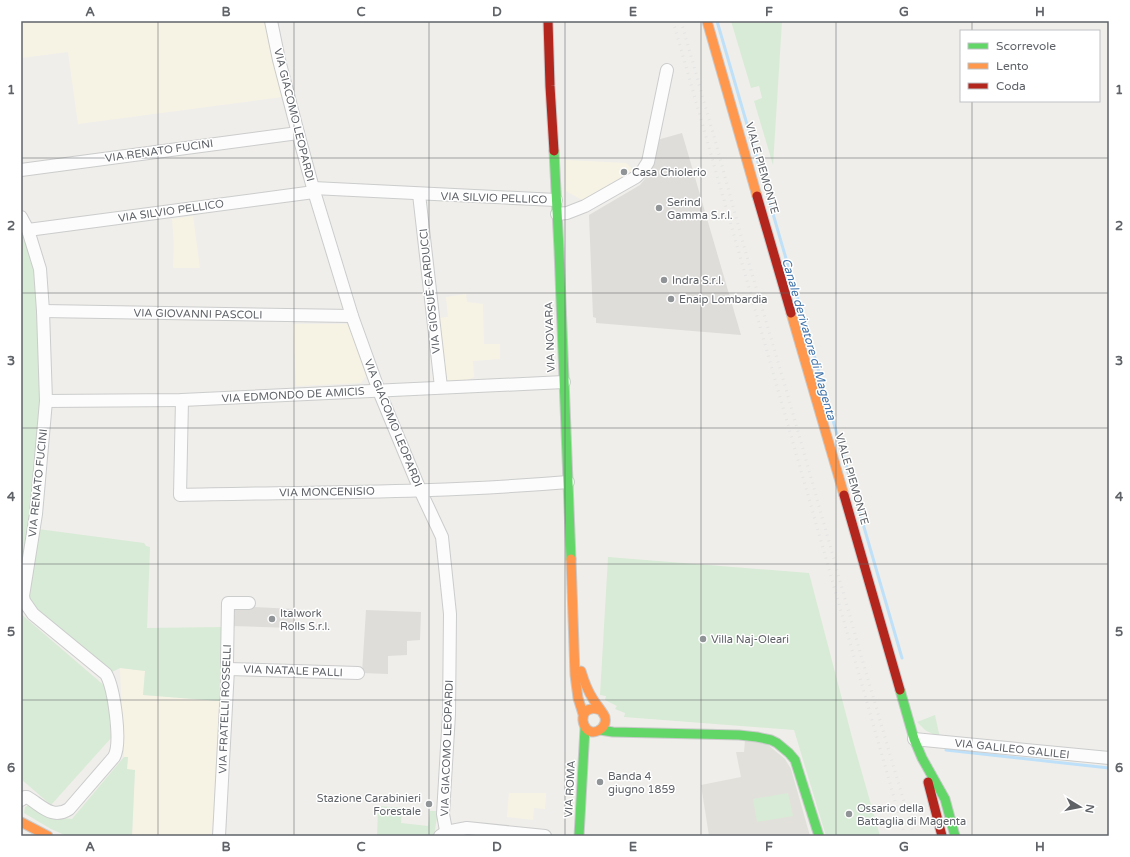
<svg xmlns="http://www.w3.org/2000/svg" width="1130" height="857" viewBox="0 0 1130 857" font-family="'Varela Round',sans-serif">
<style>
.commercial{fill:#f7f3e4}
.industrial{fill:#dfddda}
.education{fill:#e2e0da}
.green{fill:#d8ebd6}
.lines{fill:none;stroke-linecap:round;stroke-linejoin:round}
.stream{stroke:#bfe0f9;stroke-width:3}
.street-casing{stroke:#cbcccc;stroke-width:14}
.fast-casing{stroke:#cacacb;stroke-width:11}
.slow-casing{stroke:#cacacb;stroke-width:11}
.jam-casing{stroke:#cacacb;stroke-width:11}
.street{stroke:#fdfcfc;stroke-width:12}
.fast{stroke:#63d668;stroke-width:9}
.slow{stroke:#ff974d;stroke-width:9}
.jam{stroke:#b3261e;stroke-width:9}
.rail{stroke:#e4e4e4;stroke-width:3;stroke-dasharray:1 5;stroke-linecap:butt}
.grid{fill:none;stroke:#5f6368;stroke-width:1;stroke-opacity:0.55}
.poi-dot{fill:#919496;stroke:#fff;stroke-width:1.5}
.labels{text-anchor:middle;dominant-baseline:central;stroke-width:3;stroke-linejoin:round;paint-order:stroke}
.street-label{font-size:11px;fill:#5f6368;stroke:#fff}
.poi-label{font-size:11px;fill:#5f6368;stroke:#fff;text-anchor:start}
.water-label{font-size:12px;font-style:italic;fill:#4174aa;stroke:#fff}
.neatline{fill:none;stroke:#5f6368;stroke-width:1.5}
.grid-label{font-size:13px;text-anchor:middle;font-weight:bold;fill:#5f6368}
</style>
<rect width="100%" height="100%" fill="#efeeea"/>
<!-- commercial -->
<g class="commercial">
<polygon points="21,21 267,21 282,97 78,124 68,52 21,58"/>
<polygon points="566,160 626,163 634,170 582,200 566,191"/>
<polygon points="193,216 200,268 173,268 174,244 172,219"/>
<polygon points="466,294 467,302 483,304 484,344 500,344 500,359 473,361 474,377 466,381 448,381 446,379 438,318 448,317 446,297"/>
<polygon points="293,324 348,324 366,376 361,383 296,386"/>
<polygon points="120,668 145,671 143,695 219,701 212,836 132,836 135,770 127,770 128,757 124,757"/>
<polygon points="509,793 546,793 545,809 534,808 533,820 507,817"/>
</g>
<!-- industrial -->
<g class="industrial">
<polygon points="682,133 741,335 596,323 596,318 593,317 589,215 640,185 649,174 657,140"/>
<polygon points="233,606 294,609 293,628 232,626"/>
<polygon points="366,610 421,612 420,640 407,641 407,655 388,656 388,674 362,673"/>
</g>
<!-- education -->
<polygon class="education" points="745,740 767,744 785,759 791,769 810,836 709,836 701,785 741,777 736,752 744,752"/>
<!-- green -->
<g class="green">
<polygon points="731,21 782,21 773,165 754,101 762,98 759,86 751,88"/>
<polygon points="21,224 37,276 42,396 31,524 21,585"/>
<polygon points="38,529 144,543 146,546 150,547 147,628 223,627 219,701 143,695 145,671 120,668 112,672 29,602"/>
<polygon points="608,557 809,573 854,745 880,836 826,836 794,730 624,717 625,713 615,709 617,706 605,700 606,696 600,695"/>
<polygon points="21,614 107,688 111,738 51,805 21,779"/>
<polygon points="935,715 940,738 925,730 917,722"/>
<polygon points="124,757 128,757 127,769 135,770 132,836 67,836 51,829 24,813 25,807 31,804 47,816 72,819"/>
<polygon points="788,793 793,816 757,822 753,799"/>
<polygon points="378,806 402,808 401,823 428,826 430,811 438,811 434,836 377,836"/>
</g>
<g class="lines">
<!-- stream -->
<g class="stream">
<polyline points="717,21 902,658"/>
<polyline points="946,750 1109,768"/>
</g>
<!-- street casing -->
<g class="street-casing">
<g id="street">
<polyline points="271,21 279,60 298,133 313,188 352,316 379,391 420,490 442,537 450,614 449,714 443,814 447,836"/>
<polyline points="21,170 298,133"/>
<polyline points="313,188 556,200"/>
<polyline points="419,194 441,387"/>
<polyline points="557,214 567,213 585,206 636,177 643,170 648,162 667,70"/>
<path d="M 21,217 L 28,230 L 40,269 L 43,311 L 46,401 L 36,514 L 23,596 L 24,601 L 33,614 L 106,674 C 114,688 122,743 114,757 L 69,809 C 52,820 41,805 27,797 L 25,797 L 21,800"/>
<polyline points="28,230 314,192"/>
<polyline points="43,311 352,316"/>
<path d="M 182,400 L 180,495 C 309,492 439,493 568,482"/>
<polyline points="46,401 182,400 564,382"/>
<polyline points="228,669 358,673"/>
<polyline points="914,739 1109,758"/>
<polyline points="219,836 228,669 227,663 228,603 249,603"/>
<polyline points="440,836 446,832 467,828 545,836"/>
</g>
</g>
<!-- fast casing -->
<g class="fast-casing">
<g id="fast">
<polyline points="554,151 559,250 571,559"/>
<polyline points="900,690 914,739 922,758 945,799 955,836"/>
<polyline points="600,730 613,732 739,735 757,737 771,740 777,743 789,753 795,760 819,836"/>
<polyline points="579,836 585,728"/>
</g>
</g>
<!-- slow casing -->
<g class="slow-casing">
<g id="slow">
<polyline points="707,21 757,196"/>
<polyline points="791,313 844,495"/>
<polyline points="571,559 575,675 578,698 583,714"/>
<path d="M 581,671 C 584,681 587,690 593,699 C 596,704 603,712 605,717 C 606,721 605,725 602,728 C 585,743 575,711 591,709 C 594,708 597,709 600,710"/>
<polyline points="21,822 48,836"/>
</g>
</g>
<!-- jam casing -->
<g class="jam-casing">
<g id="jam">
<polyline points="548,21 550,86 554,151"/>
<polyline points="757,196 791,313"/>
<polyline points="844,495 900,690"/>
<polyline points="928,782 942,836"/>
</g>
</g>
<!-- street -->
<use href="#street" class="street"/>
<!-- fast -->
<use href="#fast" class="fast"/>
<!-- slow -->
<use href="#slow" class="slow"/>
<!-- jam -->
<use href="#jam" class="jam"/>
<!-- rail -->
<g class="rail">
<polyline points="673,21 905,836"/>
<polyline points="681,21 715,140 743,243 788,396 862,659 914,836"/>
</g>
</g>
<!-- grid -->
<path class="grid" d="M 158,21 L 158,836M 294,21 L 294,836M 429,21 L 429,836M 565,21 L 565,836M 701,21 L 701,836M 836,21 L 836,836M 972,21 L 972,31M 972,101 L 972,836M 21,158 L 1109,158M 21,293 L 1109,293M 21,428 L 1109,428M 21,564 L 1109,564M 21,700 L 1109,700"/>
<!-- markers -->
<g class="poi-dot">
<circle cx="624" cy="172" r="4"/>
<circle cx="659" cy="208" r="4"/>
<circle cx="664" cy="280" r="4"/>
<circle cx="671" cy="299" r="4"/>
<circle cx="272" cy="619" r="4"/>
<circle cx="703" cy="639" r="4"/>
<circle cx="600" cy="782" r="4"/>
<circle cx="429" cy="804" r="4"/>
<circle cx="849" cy="814" r="4"/>
</g>
<g class="labels">
<!-- street labels -->
<g class="street-label">
<text transform="translate(294 115) rotate(76)">VIA GIACOMO LEOPARDI</text>
<text transform="translate(159 151) rotate(-8)">VIA RENATO FUCINI</text>
<text transform="translate(762 168) rotate(74)">VIALE PIEMONTE</text>
<text transform="translate(494 198) rotate(2)">VIA SILVIO PELLICO</text>
<text transform="translate(171 211) rotate(-8)">VIA SILVIO PELLICO</text>
<text transform="translate(430 291) rotate(-96)">VIA GIOSUÈ CARDUCCI</text>
<text transform="translate(198 314) rotate(1)">VIA GIOVANNI PASCOLI</text>
<text transform="translate(550 337) rotate(-92)">VIA NOVARA</text>
<text transform="translate(293 395) rotate(-3)">VIA EDMONDO DE AMICIS</text>
<text transform="translate(393 423) rotate(68)">VIA GIACOMO LEOPARDI</text>
<text transform="translate(852 479) rotate(74)">VIALE PIEMONTE</text>
<text transform="translate(38 483) rotate(-84)">VIA RENATO FUCINI</text>
<text transform="translate(327 492) rotate(-1)">VIA MONCENISIO</text>
<text transform="translate(293 671) rotate(2)">VIA NATALE PALLI</text>
<text transform="translate(225 709) rotate(-88)">VIA FRATELLI ROSSELLI</text>
<text transform="translate(447 748) rotate(-88)">VIA GIACOMO LEOPARDI</text>
<text transform="translate(1012 749) rotate(6)">VIA GALILEO GALILEI</text>
<text transform="translate(570 789) rotate(-87)">VIA ROMA</text>
</g>
<!-- poi labels -->
<g class="poi-label">
<text x="632" y="172">Casa Chiolerio</text>
<text x="667" y="202">Serind<tspan x="667" dy="13">Gamma S.r.l.</tspan></text>
<text x="672" y="280">Indra S.r.l.</text>
<text x="679" y="299">Enaip Lombardia</text>
<text x="280" y="613">Italwork<tspan x="280" dy="13">Rolls S.r.l.</tspan></text>
<text x="711" y="639">Villa Naj-Oleari</text>
<text x="608" y="776">Banda 4<tspan x="608" dy="13">giugno 1859</tspan></text>
<text x="421" y="798" text-anchor="end">Stazione Carabinieri<tspan x="421" dy="13">Forestale</tspan></text>
<text x="857" y="808">Ossario della<tspan x="857" dy="13">Battaglia di Magenta</tspan></text>
</g>
<!-- water labels -->
<g class="water-label">
<text transform="translate(809 339) rotate(74)">Canale derivatore di Magenta</text>
</g>
</g>
<!-- border -->
<rect width="1130" height="857" fill="none" stroke="#ffffff" stroke-width="44"/>
<!-- legend -->
<rect x="960" y="30" width="140" height="72" fill="#ffffff" stroke="#bfc1c3"/>
<rect x="968" y="43" width="20" height="6" fill="#63d668" stroke="#bfc1c3"/>
<text x="996" y="50" font-size="12" fill="#5f6368">Scorrevole</text>
<rect x="968" y="63" width="20" height="6" fill="#ff974d" stroke="#bfc1c3"/>
<text x="996" y="70" font-size="12" fill="#5f6368">Lento</text>
<rect x="968" y="83" width="20" height="6" fill="#b3261e" stroke="#bfc1c3"/>
<text x="996" y="90" font-size="12" fill="#5f6368">Coda</text>
<!-- north arrow -->
<g transform="translate(1080 807) rotate(100)" stroke="#ffffff" stroke-width="3" paint-order="stroke">
<path d="M0-3L7 15L0 10L-7 15Z" fill="#5f6368"/>
<text y="-6" font-size="11" font-weight="bold" text-anchor="middle" fill="#5f6368">N</text>
</g>
<rect x="22" y="22" width="1086" height="813" class="neatline"/>
<g class="grid-label">
<text x="90" y="16">A</text>
<text x="226" y="16">B</text>
<text x="361" y="16">C</text>
<text x="497" y="16">D</text>
<text x="633" y="16">E</text>
<text x="769" y="16">F</text>
<text x="904" y="16">G</text>
<text x="1040" y="16">H</text>
<text x="11" y="94">1</text>
<text x="1119" y="94">1</text>
<text x="11" y="230">2</text>
<text x="1119" y="230">2</text>
<text x="11" y="365">3</text>
<text x="1119" y="365">3</text>
<text x="11" y="501">4</text>
<text x="1119" y="501">4</text>
<text x="11" y="636">5</text>
<text x="1119" y="636">5</text>
<text x="11" y="772">6</text>
<text x="1119" y="772">6</text>
<text x="90" y="851">A</text>
<text x="226" y="851">B</text>
<text x="361" y="851">C</text>
<text x="497" y="851">D</text>
<text x="633" y="851">E</text>
<text x="769" y="851">F</text>
<text x="904" y="851">G</text>
<text x="1040" y="851">H</text>
</g>
</svg>
